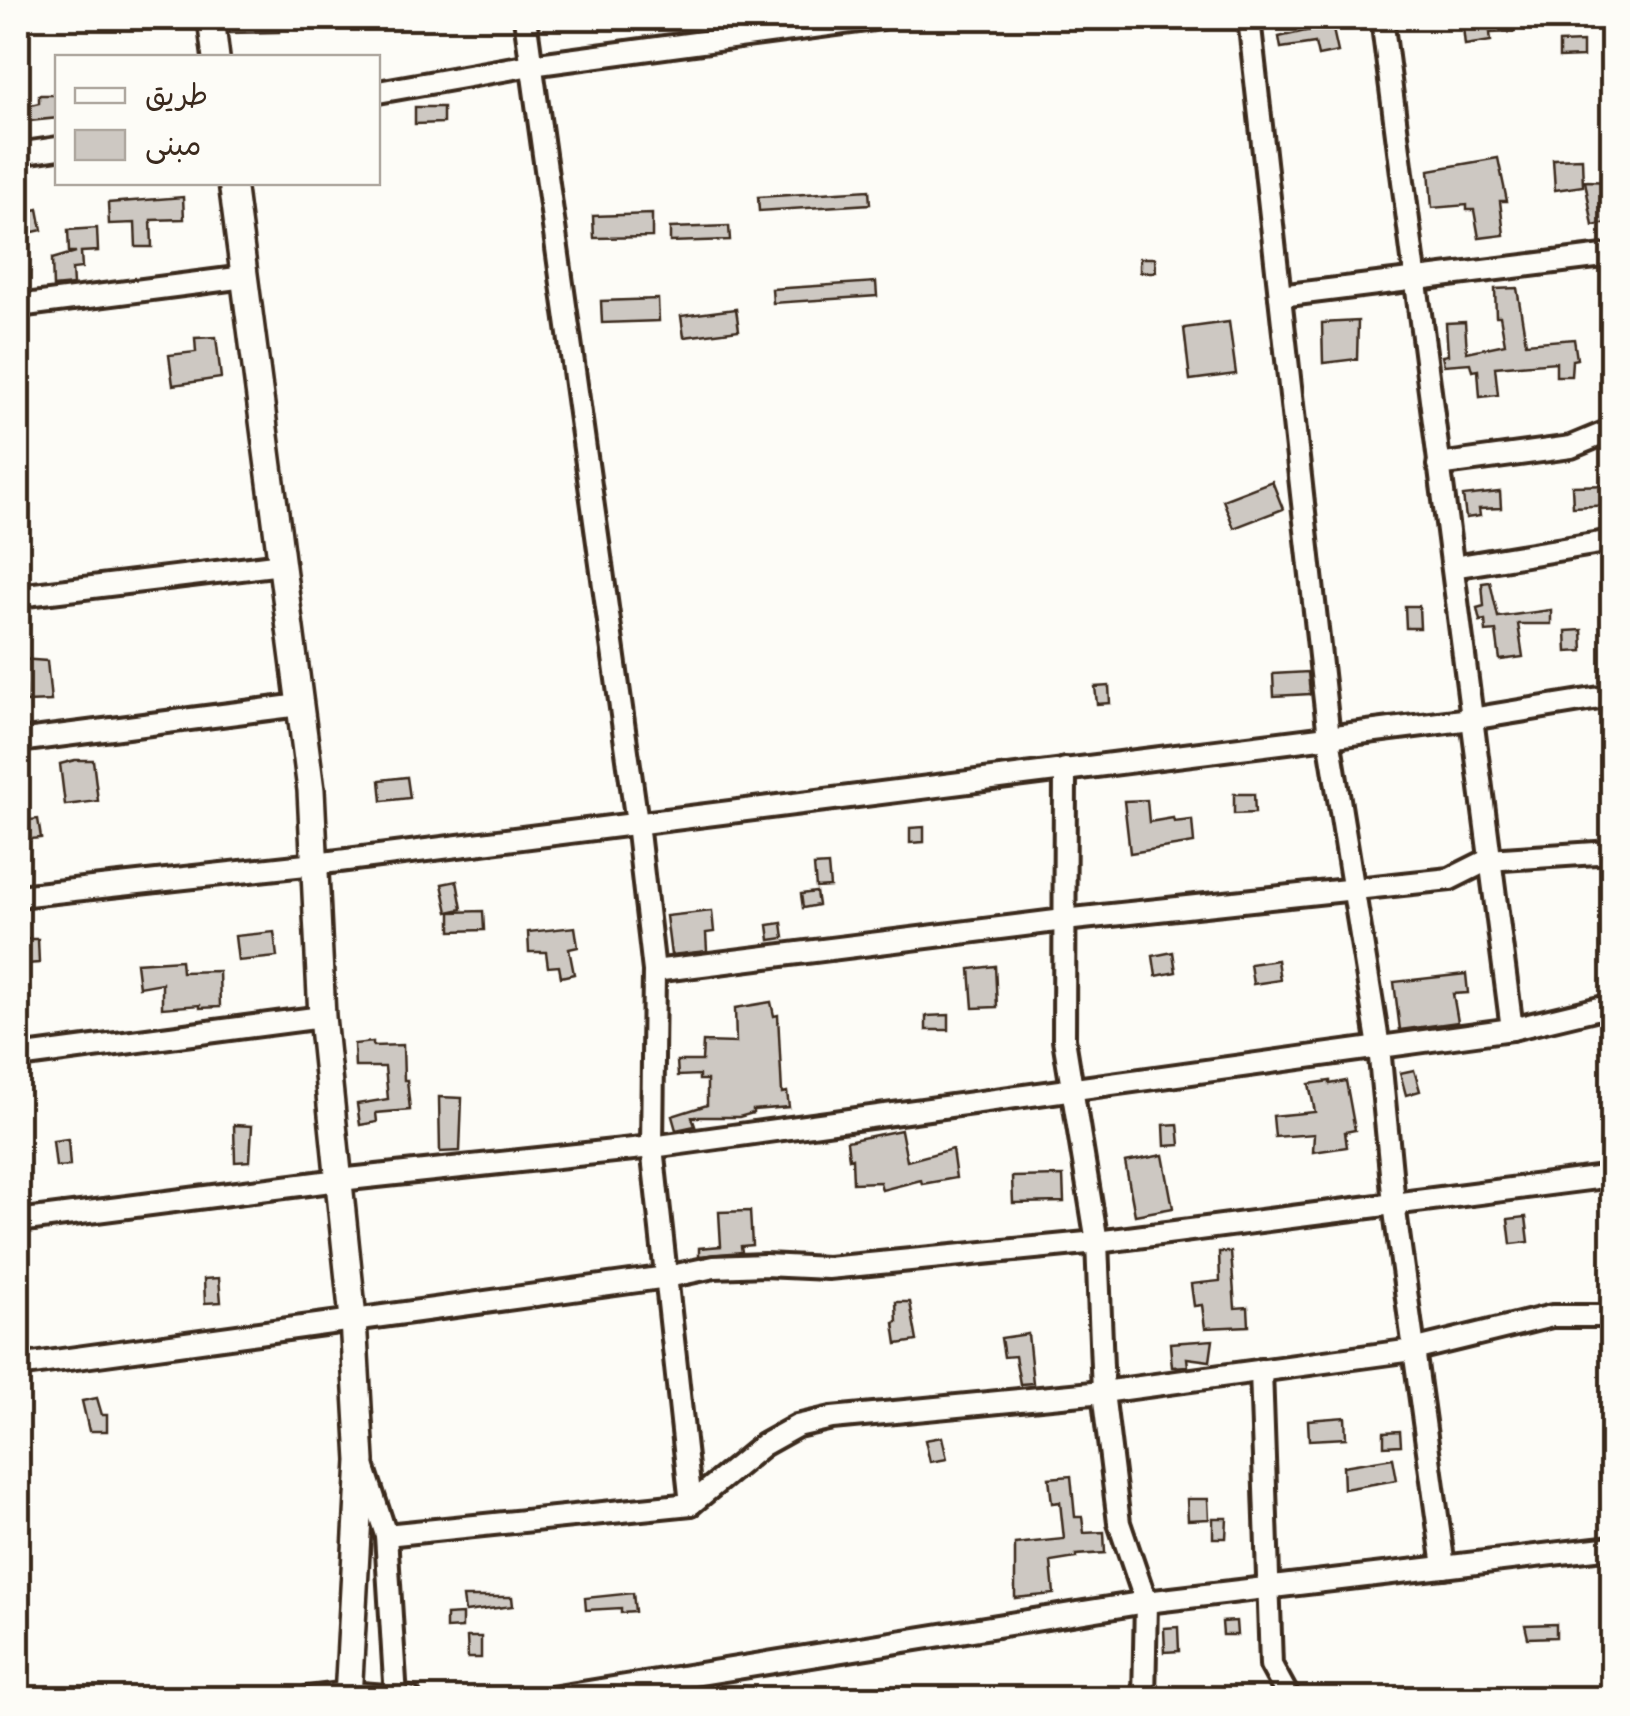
<svg xmlns="http://www.w3.org/2000/svg" width="1630" height="1716" viewBox="0 0 1630 1716" font-family="Mali,'Playpen Sans Arabic',sans-serif">
<style>
.building{fill:#cdc8c2;stroke:#3b2a1e;stroke-width:2.5}
.lines{fill:none;stroke-linecap:round;stroke-linejoin:round}
.minor-casing{stroke:#3b2a1e;stroke-width:28}
.tertiary-casing{stroke:#3b2a1e;stroke-width:32}
.minor{stroke:#fdfcf7;stroke-width:20}
.tertiary{stroke:#fdfcf7;stroke-width:25}
</style>
<rect width="100%" height="100%" fill="#fdfcf7"/>
<filter id="ink" filterUnits="userSpaceOnUse"><feTurbulence type="fractalNoise" baseFrequency=".01" numOctaves="2"/><feDisplacementMap in="SourceGraphic" scale="20" xChannelSelector="R" yChannelSelector="G"/><feConvolveMatrix kernelMatrix="1 2 1 2 8 2 1 2 1" color-interpolation-filters="sRGB"/></filter>
<g filter="url(#ink)">
<!-- building -->
<g class="building">
<polygon points="230,18 279,18 279,32 230,33"/>
<polygon points="1462,18 1513,18 1514,32 1490,33 1491,41 1465,45"/>
<polygon points="1332,25 1338,52 1318,56 1315,43 1281,48 1279,37"/>
<polygon points="1583,42 1583,57 1559,58 1559,43"/>
<polygon points="39,95 58,95 58,118 18,122 18,108 39,103"/>
<polygon points="415,107 443,107 443,123 415,124"/>
<polygon points="1498,158 1507,201 1500,201 1504,235 1479,238 1474,210 1467,210 1467,205 1432,208 1429,170"/>
<polygon points="1582,158 1583,186 1555,190 1553,159"/>
<polygon points="1585,181 1612,182 1612,222 1593,226"/>
<polygon points="869,190 870,204 759,211 758,197"/>
<polygon points="183,197 184,219 151,220 152,247 136,247 135,223 109,224 108,203"/>
<polygon points="38,209 42,230 24,234 20,213"/>
<polygon points="652,214 652,237 594,238 593,216"/>
<polygon points="729,226 730,240 670,242 670,228"/>
<polygon points="97,228 98,251 81,252 82,268 72,269 73,285 53,287 52,259 76,252 69,252 68,230"/>
<polygon points="1140,258 1155,258 1156,272 1140,272"/>
<polygon points="876,282 877,296 773,303 772,289"/>
<polygon points="1517,288 1526,343 1574,339 1577,359 1572,360 1571,376 1556,376 1556,362 1495,367 1498,395 1480,397 1478,370 1472,371 1470,363 1444,365 1442,356 1448,355 1446,323 1465,322 1467,352 1505,344 1500,316 1496,316 1495,289"/>
<polygon points="658,299 659,321 602,323 601,301"/>
<polygon points="736,309 739,330 684,337 681,316"/>
<polygon points="1358,321 1357,359 1323,363 1322,323"/>
<polygon points="1229,322 1236,374 1190,380 1184,328"/>
<polygon points="216,337 221,378 173,385 169,355 196,352 195,338"/>
<polygon points="1272,481 1283,509 1234,528 1223,500"/>
<polygon points="1612,485 1612,505 1573,507 1572,486"/>
<polygon points="1500,492 1501,508 1479,509 1480,516 1466,518 1463,496"/>
<polygon points="1490,582 1498,617 1551,610 1551,624 1518,624 1523,657 1500,660 1496,631 1486,632 1485,620 1480,621 1477,608 1484,606 1482,583"/>
<polygon points="1405,606 1419,606 1420,628 1406,628"/>
<polygon points="1582,630 1583,651 1567,652 1566,631"/>
<polygon points="20,659 47,661 51,701 26,702 25,686 18,687"/>
<polygon points="1308,672 1310,694 1274,696 1273,674"/>
<polygon points="1109,686 1110,703 1097,704 1095,687"/>
<polygon points="75,760 93,760 98,801 65,805 60,764"/>
<polygon points="407,777 410,798 382,801 380,780"/>
<polygon points="1234,794 1254,794 1255,813 1234,814"/>
<polygon points="1147,800 1149,822 1173,818 1174,822 1192,820 1194,843 1130,853 1124,801"/>
<polygon points="38,819 41,838 22,840 20,821"/>
<polygon points="924,827 924,842 910,843 910,828"/>
<polygon points="828,865 830,887 816,888 814,866"/>
<polygon points="457,881 462,909 448,912 442,884"/>
<polygon points="816,892 818,905 803,908 801,894"/>
<polygon points="483,911 484,930 451,931 451,912"/>
<polygon points="712,911 714,932 706,933 707,951 671,955 666,916"/>
<polygon points="782,923 784,938 770,940 768,925"/>
<polygon points="575,927 578,947 569,949 574,974 561,977 559,966 548,967 546,952 529,952 528,932"/>
<polygon points="274,932 277,957 238,961 235,936"/>
<polygon points="25,939 38,939 39,963 26,964"/>
<polygon points="1173,952 1176,972 1156,976 1153,956"/>
<polygon points="181,960 182,972 219,971 220,1007 200,1008 200,1005 162,1008 162,983 139,987 136,963"/>
<polygon points="1277,960 1280,980 1253,984 1250,964"/>
<polygon points="995,966 997,1007 973,1008 970,969"/>
<polygon points="1466,974 1468,993 1453,994 1458,1022 1400,1030 1394,982"/>
<polygon points="771,1002 774,1016 778,1015 782,1093 787,1092 789,1107 753,1110 753,1113 739,1117 692,1117 695,1126 676,1130 672,1116 707,1105 707,1080 699,1080 699,1075 678,1076 677,1061 702,1061 703,1042 736,1043 735,1008"/>
<polygon points="949,1015 949,1030 926,1030 926,1016"/>
<polygon points="373,1042 373,1046 403,1045 404,1080 407,1080 410,1110 376,1113 377,1122 360,1125 357,1104 388,1099 385,1067 355,1067 354,1044"/>
<polygon points="1414,1070 1420,1091 1406,1095 1400,1073"/>
<polygon points="1330,1081 1330,1084 1346,1081 1355,1130 1345,1132 1347,1147 1313,1152 1314,1134 1275,1137 1273,1116 1315,1112 1309,1084"/>
<polygon points="439,1097 462,1098 460,1151 440,1152"/>
<polygon points="1178,1124 1180,1145 1165,1146 1164,1125"/>
<polygon points="234,1125 252,1126 250,1161 235,1162"/>
<polygon points="901,1130 907,1161 952,1149 956,1178 922,1184 921,1180 882,1190 880,1182 853,1183 852,1158 849,1159 847,1141"/>
<polygon points="68,1139 70,1166 56,1167 53,1141"/>
<polygon points="1163,1155 1173,1208 1135,1215 1125,1162"/>
<polygon points="1063,1176 1064,1202 1013,1203 1012,1177"/>
<polygon points="750,1211 752,1245 741,1246 742,1252 699,1256 699,1248 721,1246 719,1212"/>
<polygon points="1526,1217 1529,1242 1511,1244 1508,1219"/>
<polygon points="1219,1252 1231,1252 1235,1308 1248,1307 1249,1326 1205,1328 1202,1305 1194,1306 1191,1284 1220,1281"/>
<polygon points="219,1278 221,1302 205,1303 204,1279"/>
<polygon points="896,1302 910,1302 917,1341 897,1344 894,1323 897,1322"/>
<polygon points="1028,1334 1033,1383 1020,1384 1015,1356 1004,1357 1001,1338"/>
<polygon points="1213,1340 1210,1361 1187,1358 1188,1366 1172,1367 1170,1343"/>
<polygon points="97,1398 102,1415 107,1415 107,1431 89,1431 82,1401"/>
<polygon points="1345,1417 1346,1438 1309,1440 1308,1420"/>
<polygon points="1400,1431 1401,1445 1384,1446 1384,1432"/>
<polygon points="942,1437 947,1459 930,1462 925,1440"/>
<polygon points="1393,1458 1397,1480 1344,1489 1343,1466"/>
<polygon points="1071,1476 1075,1517 1082,1517 1084,1533 1104,1532 1105,1553 1076,1555 1076,1558 1051,1562 1054,1594 1015,1598 1015,1544 1064,1539 1060,1502 1052,1503 1049,1478"/>
<polygon points="1187,1499 1208,1499 1209,1519 1188,1520"/>
<polygon points="1213,1518 1227,1518 1226,1538 1213,1538"/>
<polygon points="633,1593 635,1612 621,1613 621,1608 586,1610 585,1598"/>
<polygon points="463,1597 512,1597 513,1606 465,1612"/>
<polygon points="462,1614 462,1628 446,1629 446,1615"/>
<polygon points="1236,1621 1237,1635 1223,1635 1222,1622"/>
<polygon points="1556,1624 1556,1637 1528,1638 1525,1625"/>
<polygon points="1178,1627 1179,1651 1165,1652 1164,1628"/>
<polygon points="467,1637 481,1637 481,1658 468,1658"/>
</g>
<g class="lines">
<!-- minor casing -->
<g class="minor-casing">
<g id="minor">
<polyline points="525,18 637,823 654,971 652,1147 691,1504"/>
<polyline points="1249,18 1329,737 1379,1047 1394,1204 1444,1567"/>
<polyline points="1382,18 1512,1029"/>
<polyline points="378,92 531,65 881,18"/>
<polyline points="18,154 58,148"/>
<polyline points="1280,296 1612,255"/>
<polyline points="18,306 245,277"/>
<polyline points="1438,465 1571,447 1612,430"/>
<polyline points="1453,567 1612,541"/>
<polyline points="18,596 282,564"/>
<polyline points="18,741 300,705"/>
<polyline points="1065,769 1064,1039 1097,1242 1103,1392 1119,1523 1146,1602 1144,1698"/>
<polyline points="18,896 315,864 1471,719 1612,696"/>
<polyline points="654,971 1064,920 1450,879 1488,860 1612,852"/>
<polyline points="18,1057 322,1017"/>
<polyline points="18,1221 339,1180 652,1147 1512,1029 1612,1005"/>
<polyline points="18,1366 667,1277 714,1267 764,1265 828,1268 1097,1242 1612,1176"/>
<polyline points="1261,1370 1271,1665 1289,1698"/>
<polyline points="364,1468 386,1535 396,1698"/>
<polyline points="386,1535 691,1504 763,1445 797,1426 832,1418 1103,1392 1413,1350 1552,1316 1612,1316"/>
<polyline points="308,1698 349,1693 410,1698"/>
<polyline points="551,1698 1146,1602 1612,1547"/>
</g>
</g>
<!-- tertiary casing -->
<g class="tertiary-casing">
<g id="tertiary">
<polyline points="211,18 216,58"/>
<polyline points="232,182 311,790 322,1017 353,1319 361,1461 348,1698"/>
</g>
</g>
<!-- minor -->
<use href="#minor" class="minor"/>
<!-- tertiary -->
<use href="#tertiary" class="tertiary"/>
</g>
</g>
<!-- margin -->
<rect width="1630" height="1716" fill="none" stroke="#fdfcf7" stroke-width="60"/>
<rect x="30" y="30" width="1570" height="1656" fill="none" stroke="#3b2a1e" stroke-width="4" filter="url(#ink)"/>
<!-- legend -->
<rect x="55" y="55" width="325" height="130" fill="#fdfcf7" stroke="#afa8a0" stroke-width="2.5"/>
<rect x="75" y="88" width="50" height="15" fill="#fdfcf7" stroke="#afa8a0" stroke-width="2.5"/>
<text x="145" y="105" font-size="30" fill="#3b2a1e">طريق</text>
<rect x="75" y="130" width="50" height="30" fill="#cdc8c2" stroke="#afa8a0" stroke-width="2.5"/>
<text x="145" y="155" font-size="30" fill="#3b2a1e">مبنى</text>
</svg>
